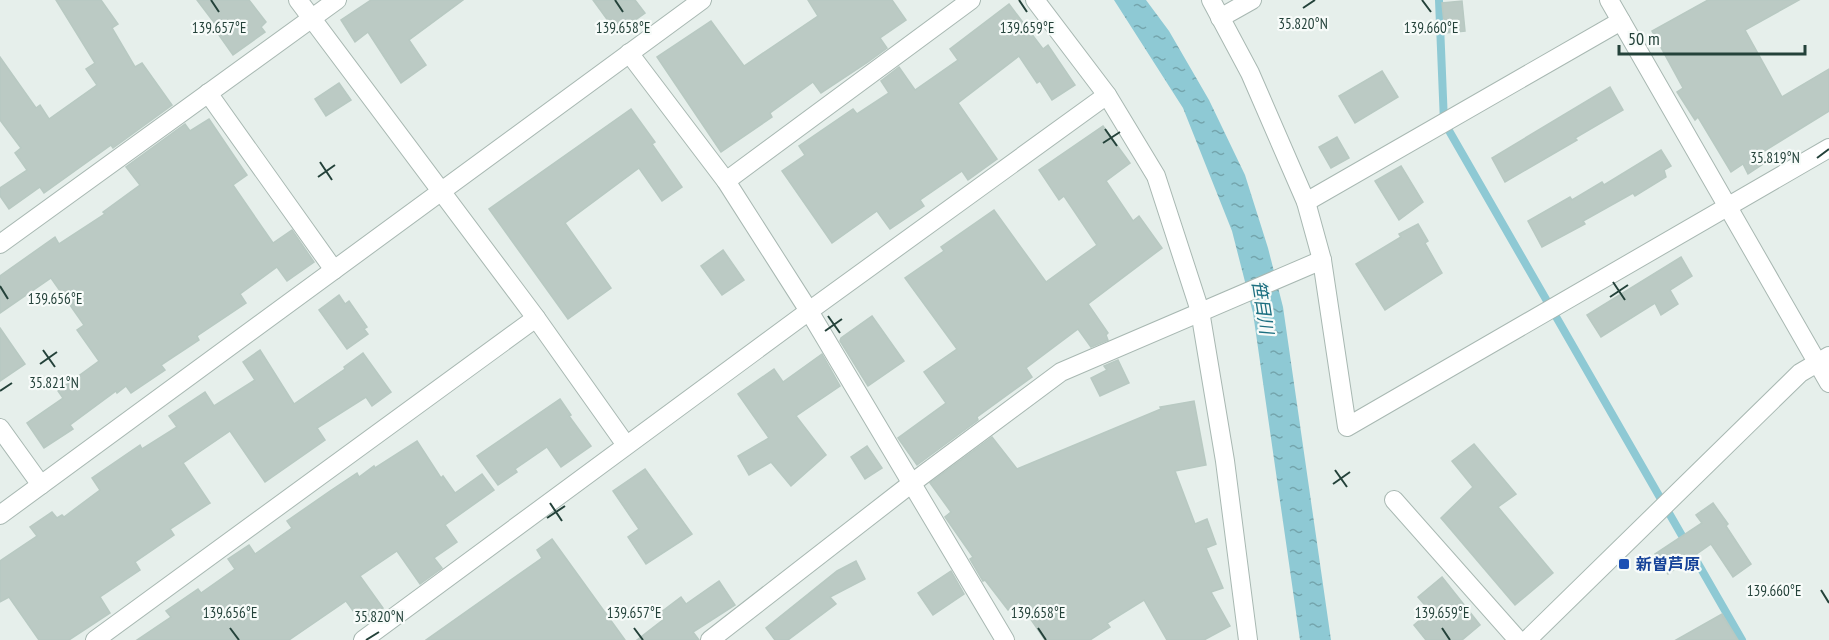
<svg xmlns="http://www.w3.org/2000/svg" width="1829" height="640" viewBox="0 0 1829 640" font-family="'PT Sans Narrow','Noto Sans JP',sans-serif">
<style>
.water{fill:url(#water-ripples)}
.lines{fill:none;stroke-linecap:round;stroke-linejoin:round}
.stream{stroke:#8ec9d4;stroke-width:8}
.building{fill:#bbcac4;stroke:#b8c9c2;stroke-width:1.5}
.minor-casing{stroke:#a8b8b2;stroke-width:20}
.minor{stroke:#fff;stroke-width:18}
.ticks{fill:none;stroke:#24423a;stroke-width:2}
.transit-dot{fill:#1a4fb4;stroke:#f7fbf9;stroke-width:2}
.labels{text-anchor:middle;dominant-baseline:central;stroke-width:4.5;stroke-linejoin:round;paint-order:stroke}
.transit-label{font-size:16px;font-weight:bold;fill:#164399;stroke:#f7fbf9;text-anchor:start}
.water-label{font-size:18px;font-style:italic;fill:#1c6f80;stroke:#f7fbf9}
.ticks-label{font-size:15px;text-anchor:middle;fill:#24423a;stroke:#f7fbf9;stroke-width:4.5;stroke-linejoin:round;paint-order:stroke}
</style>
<defs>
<pattern id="water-ripples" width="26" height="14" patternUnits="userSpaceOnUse" patternTransform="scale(1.5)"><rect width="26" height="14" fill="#8ec9d4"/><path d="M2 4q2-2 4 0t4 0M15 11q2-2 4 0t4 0" fill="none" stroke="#74a5ad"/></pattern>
</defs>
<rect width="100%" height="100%" fill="#e6efeb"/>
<!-- water -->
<polygon class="water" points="1114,0 1146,0 1169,31 1209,100 1245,175 1268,248 1283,307 1331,640 1300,640 1253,313 1232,231 1183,108"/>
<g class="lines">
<!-- stream -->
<polyline class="stream" points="1439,0 1444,122 1742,640"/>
</g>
<!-- building -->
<g class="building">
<polygon points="56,0 101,0 118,24 112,28 135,67 142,63 172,105 113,148 111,145 44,193 40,187 9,209 0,196 0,188 27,170 15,153 21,148 0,120 0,57 36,108 40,105 49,119 97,85 86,69 95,63"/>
<polygon points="197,0 249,0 266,22 261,27 265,32 233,55 216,31 219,29"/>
<polygon points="371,0 463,0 409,40 426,65 401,83 368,32 355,42 341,20"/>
<polygon points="593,0 635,0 645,13 617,33"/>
<polygon points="808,0 892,0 906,20 880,38 887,48 868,62 821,93 813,82 770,113 772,117 721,152 657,57 711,21 744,66 818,16"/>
<polygon points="1708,0 1799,0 1745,30 1782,97 1829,69 1829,111 1761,153 1766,162 1748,174 1743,164 1731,172 1698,117 1695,120 1677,92 1683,88 1652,31"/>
<polygon points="1462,1 1465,31 1445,33 1442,3"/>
<polygon points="1009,4 1043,49 1048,45 1075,85 1052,100 1040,81 1037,83 1019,56 958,103 997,159 968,180 962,171 920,200 924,206 890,229 877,211 832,243 782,171 805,155 799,146 853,109 857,114 889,93 881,81 899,67 915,90 958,60 950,49"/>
<polygon points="1382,71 1398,97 1355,123 1339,96"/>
<polygon points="339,83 351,100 326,116 315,99"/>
<polygon points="1610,87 1623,110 1575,138 1577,140 1505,182 1492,158"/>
<polygon points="631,109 655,142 652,144 682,187 662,201 639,168 565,223 611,288 568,319 489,209"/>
<polygon points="209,119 247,175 233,185 273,243 292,230 314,262 287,281 277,267 240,294 246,303 197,336 199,340 161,365 165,370 131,393 126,386 117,393 116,391 70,425 73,429 44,448 27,423 63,398 58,391 99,361 77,330 84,325 51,278 0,313 0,276 55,237 59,244 105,214 103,212 140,185 126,167 185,124 190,131"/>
<polygon points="1103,126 1130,163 1106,181 1133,221 1139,216 1162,248 1088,304 1108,333 1106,335 1108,340 1091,347 1078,329 1026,368 1032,377 977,417 978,420 917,465 898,438 946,403 924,372 957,349 905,278 944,251 941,247 994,210 1046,282 1097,245 1064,196 1059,200 1039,170"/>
<polygon points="1337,137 1349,158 1331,168 1319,147"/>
<polygon points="1661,150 1671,166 1664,170 1666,177 1635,196 1633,193 1583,221 1585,224 1542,247 1528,221 1570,197 1572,200 1602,182 1604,185"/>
<polygon points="1401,166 1423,202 1399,220 1375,181"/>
<polygon points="1418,224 1428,241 1425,243 1442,273 1385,310 1356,264 1401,237 1399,234"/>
<polygon points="723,250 744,280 722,295 701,266"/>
<polygon points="1681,257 1692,276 1670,290 1678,304 1661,315 1655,303 1601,337 1587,315"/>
<polygon points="339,295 345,304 349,301 367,327 364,329 368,334 347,349 319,310"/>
<polygon points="872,316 904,361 868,386 840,341 841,338"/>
<polygon points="0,328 25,364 0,381"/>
<polygon points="260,350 294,404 345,369 344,367 363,353 391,392 372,406 366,397 317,428 325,440 265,482 230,431 186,461 183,463 210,503 170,529 174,535 135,562 140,570 100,597 110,613 69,640 39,640 9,597 0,602 0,561 37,536 30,527 52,512 57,518 62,515 64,517 100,490 92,478 140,445 142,449 177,427 169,416 205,392 214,406 255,380 243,362"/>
<polygon points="822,354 840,386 796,416 826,455 791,486 771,462 749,475 738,456 769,438 738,394 774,369 783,382"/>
<polygon points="1118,360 1129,383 1100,396 1091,378 1107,370 1104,366"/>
<polygon points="560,399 571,415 569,416 591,446 561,467 547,447 515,469 517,472 498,485 477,456"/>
<polygon points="1194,401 1206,465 1175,471 1195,524 1207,519 1216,544 1206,548 1223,588 1211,592 1230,626 1204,640 1167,640 1144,600 1107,623 1110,627 1090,640 1045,640 1019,602 1008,610 985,580 983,581 970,559 973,557 945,517 951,512 930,483 992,437 1017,469 1161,409 1160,407"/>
<polygon points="417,441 441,478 443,476 455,493 482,474 494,490 445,525 457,542 434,558 442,568 420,584 397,551 360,576 383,608 362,623 346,601 289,640 137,640 171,617 166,611 198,589 201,593 235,569 228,559 249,545 255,554 292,528 287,521 330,491 357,473 359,477 374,466 375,468"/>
<polygon points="1474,444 1516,494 1498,507 1553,573 1515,605 1441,518 1473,487 1452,461"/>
<polygon points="867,446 882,468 865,479 851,457"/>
<polygon points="645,469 692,534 646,564 628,537 639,529 613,491"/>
<polygon points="1713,503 1728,524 1726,526 1751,564 1733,577 1711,544 1668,574 1655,554 1702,523 1696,515"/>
<polygon points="552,539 625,640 426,640 542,558 537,550"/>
<polygon points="856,561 865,579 830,597 836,604 788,640 775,640 766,628 837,571"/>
<polygon points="951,571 964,594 933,615 918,593"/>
<polygon points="1442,577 1480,625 1462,640 1426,640 1414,625 1430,611 1418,597"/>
<polygon points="719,581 735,605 693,632 699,640 637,640 664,619 660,613 681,597 686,604"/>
<polygon points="1722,614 1738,640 1676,640"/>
</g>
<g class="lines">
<!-- minor casing -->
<g class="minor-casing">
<g id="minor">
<polyline points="298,0 536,318 626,445"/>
<polyline points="1035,0 1107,95 1156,176 1200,311 1225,461 1248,640"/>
<polyline points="1211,0 1250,73 1306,202 1322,260 1347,427 1829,148"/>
<polyline points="1609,0 1829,383"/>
<polyline points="1220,18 1252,0"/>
<polyline points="629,53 726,181 809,311 1005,640"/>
<polyline points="208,93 334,270"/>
<polyline points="726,181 971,0"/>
<polyline points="1306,202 1621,21"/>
<polyline points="0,244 337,0"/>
<polyline points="0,428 41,485"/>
<polyline points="1394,500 1518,640"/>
<polyline points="0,515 702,0"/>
<polyline points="95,640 536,318"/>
<polyline points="363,640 809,311 1107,95"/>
<polyline points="710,640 912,483 1061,372 1322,260"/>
<polyline points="1527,640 1800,373 1829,356"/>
</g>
</g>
<!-- minor -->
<use href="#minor" class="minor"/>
</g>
<!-- ticks -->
<path class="ticks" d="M 211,0 L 219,12M 615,0 L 623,12M 1019,0 L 1027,12M 1422,0 L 1431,12M 1303,8 L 1315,0M 1105,129 L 1117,146M 1103,143 L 1120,132M 1817,158 L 1829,149M 320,162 L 332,180M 318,177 L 335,165M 1613,282 L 1625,300M 0,286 L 8,299M 1610,297 L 1628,285M 828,316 L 840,333M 825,331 L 842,319M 43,350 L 55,367M 40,364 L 57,352M 0,391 L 12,383M 1335,470 L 1347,487M 1333,484 L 1350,472M 550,503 L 562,521M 547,518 L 565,506M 1821,590 L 1829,603M 230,628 L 239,640M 634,628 L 643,640M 1038,628 L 1046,640M 1442,628 L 1450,640M 366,640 L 379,632"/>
<!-- markers -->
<rect class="transit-dot" x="1618" y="558" width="12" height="12" rx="3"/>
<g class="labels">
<!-- transit labels -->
<g class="transit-label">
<text x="1636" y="564">新曽芦原</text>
</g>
<!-- water labels -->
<g class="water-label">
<text transform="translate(1263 307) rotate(81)">笹目川</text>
</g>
</g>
<g class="ticks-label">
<text x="1303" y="29">35.820°N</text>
<text x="219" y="33">139.657°E</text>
<text x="623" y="33">139.658°E</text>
<text x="1027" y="33">139.659°E</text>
<text x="1431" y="33">139.660°E</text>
<text x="1775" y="163">35.819°N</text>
<text x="55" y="304">139.656°E</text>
<text x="54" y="388">35.821°N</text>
<text x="1774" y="596">139.660°E</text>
<text x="230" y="618">139.656°E</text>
<text x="634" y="618">139.657°E</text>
<text x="1038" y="618">139.658°E</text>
<text x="1442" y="618">139.659°E</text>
<text x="379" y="622">35.820°N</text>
</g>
<!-- scale -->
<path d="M1619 45v9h186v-9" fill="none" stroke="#24423a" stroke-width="3"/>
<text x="1628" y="45" font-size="18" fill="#24423a" stroke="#f7fbf9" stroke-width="4.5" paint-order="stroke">50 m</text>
</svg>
